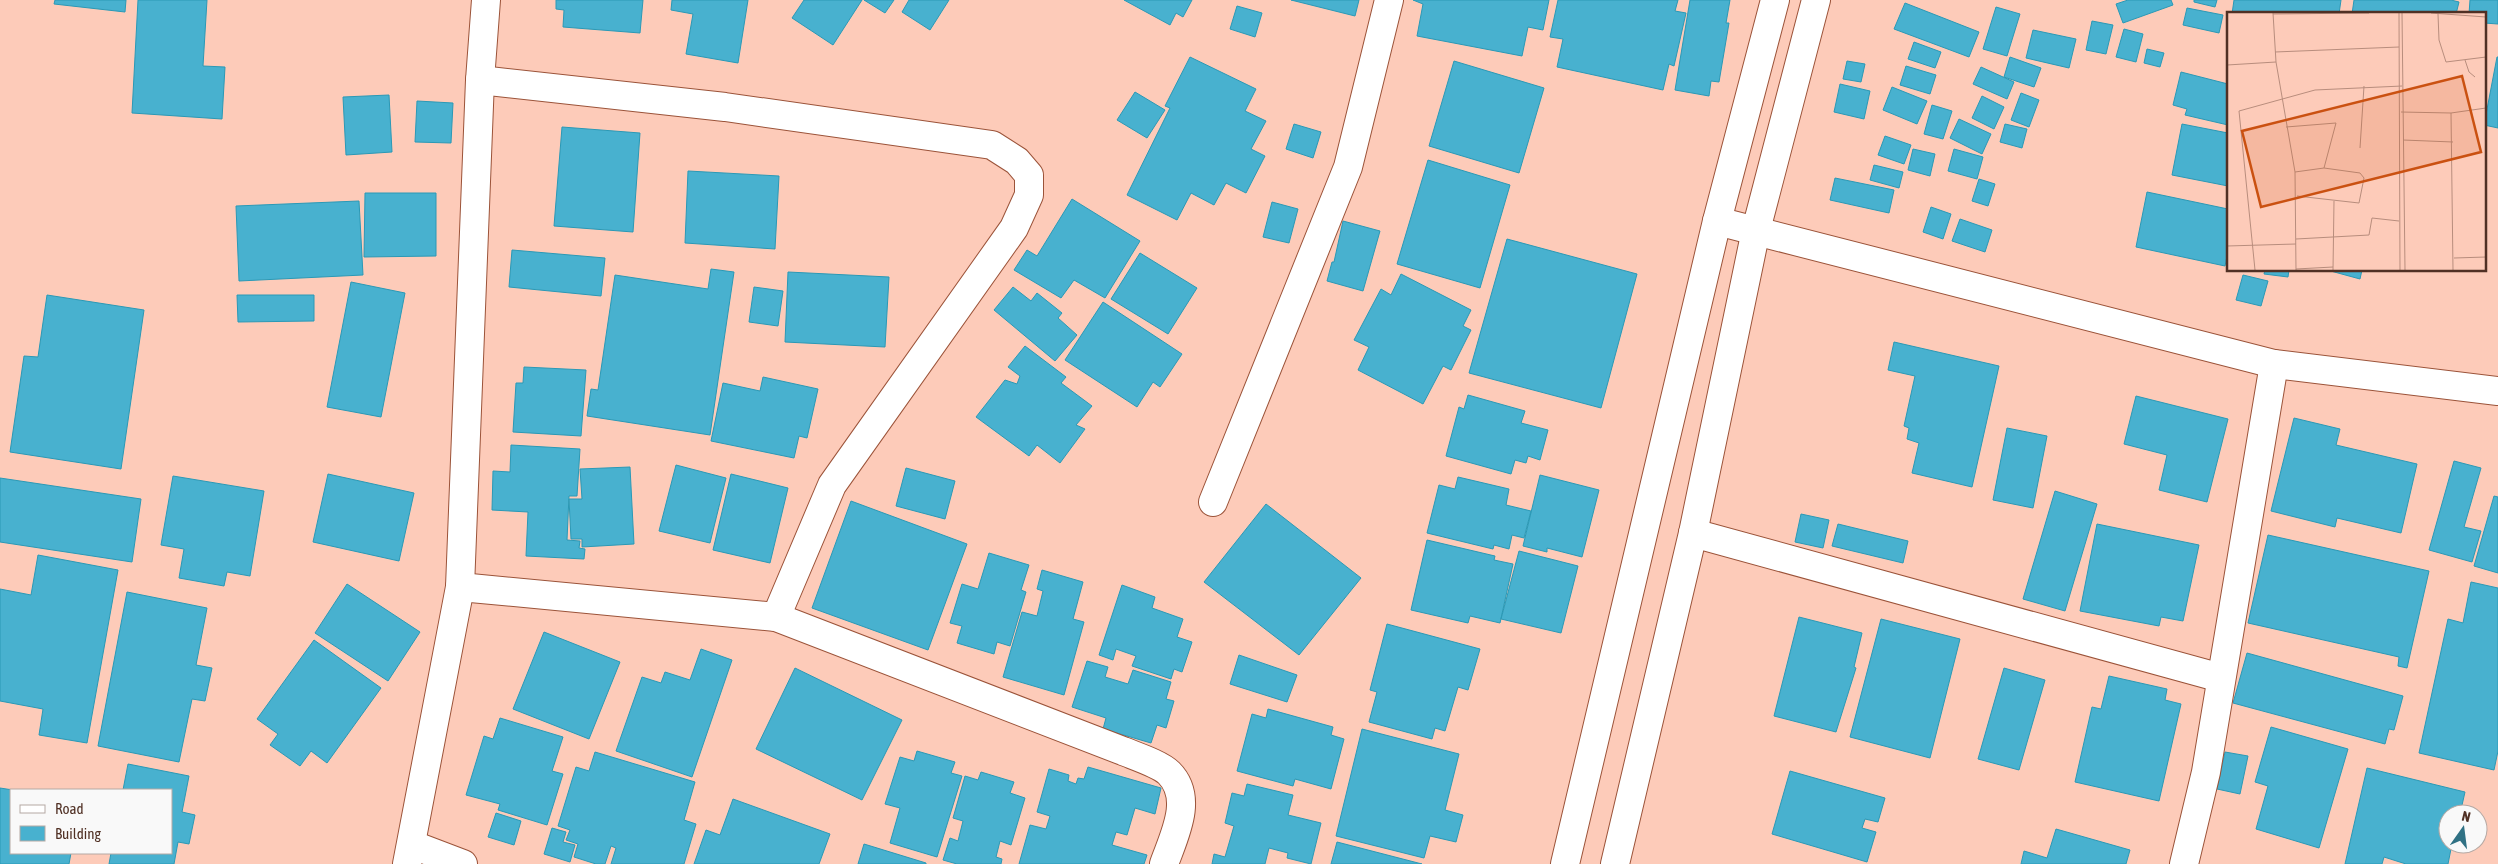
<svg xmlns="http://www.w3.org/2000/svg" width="2498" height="864" viewBox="0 0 2498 864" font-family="'Asap Condensed',sans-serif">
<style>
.building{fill:#48b1cf;stroke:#2a99b6}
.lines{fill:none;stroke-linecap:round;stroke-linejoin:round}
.minor-casing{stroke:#9b5339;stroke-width:30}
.minor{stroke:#fff;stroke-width:28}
.inset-road{fill:none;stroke:#b88d7d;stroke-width:1}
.view{fill:#ca5111;fill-opacity:0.15;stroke:#ca5111;stroke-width:2.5}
.inset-edge{fill:none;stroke:#503024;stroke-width:2.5}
</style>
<rect width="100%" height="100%" fill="#fdcbb9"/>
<!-- building -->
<g class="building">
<polygon points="55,0 126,0 125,12 54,4"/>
<polygon points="138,0 207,0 203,66 225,67 222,119 132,113"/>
<polygon points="556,0 643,0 640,33 563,27 564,10 556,9"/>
<polygon points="672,0 748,0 738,63 686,54 693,14 671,10"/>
<polygon points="804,0 862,0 833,45 792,18"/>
<polygon points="864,0 894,0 885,13"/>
<polygon points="909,0 949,0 930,30 902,12"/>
<polygon points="1124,0 1192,0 1183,17 1176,13 1170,25"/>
<polygon points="1291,0 1359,0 1355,16"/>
<polygon points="1413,0 1549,0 1543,30 1528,27 1522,56 1417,36 1423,4"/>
<polygon points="1558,0 1678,0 1675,11 1686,13 1674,66 1669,64 1663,90 1557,67 1563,39 1550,37"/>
<polygon points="1690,0 1730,0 1726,23 1729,23 1719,82 1711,81 1709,96 1675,90"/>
<polygon points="2128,0 2171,0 2173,5 2123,23 2116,4"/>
<polygon points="2194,0 2217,0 2215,7 2194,2"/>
<polygon points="2234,0 2341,0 2339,14 2232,14"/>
<polygon points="2354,0 2451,0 2459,2 2456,14 2352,14"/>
<polygon points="2470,0 2498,0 2498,24 2484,23 2484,14 2469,14"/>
<polygon points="1905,3 1979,32 1969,57 1894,29"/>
<polygon points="1237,6 1262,13 1255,37 1230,29"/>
<polygon points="1996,7 2020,14 2007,56 1983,49"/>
<polygon points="2187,8 2223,15 2219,33 2183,25"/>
<polygon points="2092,21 2113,25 2106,54 2086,50"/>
<polygon points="2124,29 2143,34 2136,62 2116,57"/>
<polygon points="2033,30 2076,39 2069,68 2026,58"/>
<polygon points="1914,42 1941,52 1935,68 1908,59"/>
<polygon points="2147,49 2164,53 2160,67 2144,63"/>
<polygon points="1190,57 1256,89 1245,111 1266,121 1251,149 1265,156 1246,193 1226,183 1214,205 1191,193 1177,220 1127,195 1170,108 1165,106"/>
<polygon points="2010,57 2041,68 2034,87 2004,77"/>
<polygon points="2497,57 2498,57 2498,128 2484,125"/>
<polygon points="1454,61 1544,88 1519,173 1429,146"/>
<polygon points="1847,61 1865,64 1861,82 1843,79"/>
<polygon points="1906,66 1936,75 1930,94 1900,85"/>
<polygon points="1981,67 2014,82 2007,99 1973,84"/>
<polygon points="2181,72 2228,84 2228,125 2185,115 2187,109 2173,105"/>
<polygon points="1840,84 1870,91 1864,119 1834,112"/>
<polygon points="1892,87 1927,101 1917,124 1883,110"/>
<polygon points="1135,92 1165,110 1147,138 1117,120"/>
<polygon points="2021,93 2039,100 2029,127 2011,120"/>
<polygon points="389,95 392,152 346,155 343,97"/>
<polygon points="1982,96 2004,107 1994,129 1972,118"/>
<polygon points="417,101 453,103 451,143 415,142"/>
<polygon points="1932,105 1952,111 1943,139 1924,134"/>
<polygon points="1959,119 1991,134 1982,154 1950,138"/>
<polygon points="1294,124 1321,132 1313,158 1286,149"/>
<polygon points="2005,124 2027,129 2022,148 2000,142"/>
<polygon points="2182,124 2228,133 2228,186 2172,175"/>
<polygon points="562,127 640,133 633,232 554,226"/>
<polygon points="1885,136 1911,145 1904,164 1878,155"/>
<polygon points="1913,149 1935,154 1930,176 1908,170"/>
<polygon points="1954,149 1983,157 1977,179 1948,171"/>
<polygon points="1428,160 1510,185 1480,288 1397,264"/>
<polygon points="1874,165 1903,172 1899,188 1870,180"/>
<polygon points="688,171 779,176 775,249 685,243"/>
<polygon points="1835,178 1894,190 1889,213 1830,200"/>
<polygon points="1979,179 1995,184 1988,206 1972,201"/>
<polygon points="2147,192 2228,209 2228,251 2225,266 2136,247"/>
<polygon points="365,193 436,193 436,256 364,257"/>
<polygon points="1072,199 1140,241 1105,298 1074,280 1061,298 1014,270 1027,250 1037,256"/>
<polygon points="359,201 363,275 239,281 236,206"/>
<polygon points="1272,202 1298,209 1289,243 1263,237"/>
<polygon points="1931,207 1951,214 1943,239 1923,232"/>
<polygon points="1960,219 1992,230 1985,252 1952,241"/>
<polygon points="1343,221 1380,231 1363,291 1327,281 1332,262 1334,262"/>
<polygon points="1507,239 1637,274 1601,408 1469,373"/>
<polygon points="512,250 605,258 601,296 509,287"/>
<polygon points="1140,253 1197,288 1168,334 1111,299"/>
<polygon points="711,269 734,272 710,435 587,416 591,389 598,390 615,275 708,289"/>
<polygon points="2265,270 2289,270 2288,277 2264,274"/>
<polygon points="2327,270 2362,270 2360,279"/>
<polygon points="788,272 889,277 885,347 785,342"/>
<polygon points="1401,274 1471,310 1463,326 1471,330 1451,370 1443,366 1423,404 1358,370 1369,347 1354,340 1381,289 1391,295"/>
<polygon points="2243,275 2268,281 2261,306 2236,300"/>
<polygon points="351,282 405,293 381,417 327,407"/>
<polygon points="754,287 783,291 778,326 749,322"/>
<polygon points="1013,287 1031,301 1037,293 1062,313 1058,318 1077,335 1055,361 994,310"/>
<polygon points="47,295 144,310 121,469 10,452 24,356 38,357"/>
<polygon points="237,295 314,295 314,321 238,322"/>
<polygon points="1103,302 1182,354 1160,387 1153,382 1137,407 1065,360"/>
<polygon points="1894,342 1999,366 1972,487 1912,473 1919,443 1907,439 1909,428 1904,426 1915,376 1888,370"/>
<polygon points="1025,346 1066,377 1061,383 1092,406 1076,425 1085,429 1060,463 1037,445 1029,456 976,417 1005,380 1017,384 1020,376 1008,367"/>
<polygon points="524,367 586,370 581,436 513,432 516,383 523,383"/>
<polygon points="763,377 818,389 807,438 799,436 794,458 711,441 723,383 760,391"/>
<polygon points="1468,395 1525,411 1521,423 1548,430 1540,460 1528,456 1526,463 1515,460 1511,474 1446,456 1459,407 1464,409"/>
<polygon points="2136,396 2228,419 2207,502 2159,490 2167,455 2124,444"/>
<polygon points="2294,418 2340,429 2336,445 2417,464 2401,533 2337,518 2335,527 2271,511"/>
<polygon points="2007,428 2047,436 2033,508 1993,500"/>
<polygon points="511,445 580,449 577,496 569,496 567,540 580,541 579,548 585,549 584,559 526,556 528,512 492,510 493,471 510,472"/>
<polygon points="2454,461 2481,468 2464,527 2481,531 2472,562 2429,550"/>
<polygon points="676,465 726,478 710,543 659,531"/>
<polygon points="630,467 634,544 582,547 582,539 571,539 569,499 582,499 580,469"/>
<polygon points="906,468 955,481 945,519 896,506"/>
<polygon points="328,474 414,493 399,561 313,542"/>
<polygon points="731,474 788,488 770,563 713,550"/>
<polygon points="1540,475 1599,490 1582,557 1547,548 1547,552 1523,546"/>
<polygon points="173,476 264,491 250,576 227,572 224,586 179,578 184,549 161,545"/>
<polygon points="1458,477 1509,489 1506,505 1531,511 1524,538 1512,535 1509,549 1494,545 1493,549 1427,533 1439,485 1455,489"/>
<polygon points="0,478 141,499 132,562 0,542"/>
<polygon points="2055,491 2097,504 2065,611 2023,599"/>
<polygon points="2494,496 2498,497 2498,573 2474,566"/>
<polygon points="851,501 967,544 928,650 812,608"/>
<polygon points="1266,504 1361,578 1299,655 1204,582"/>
<polygon points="1801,514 1829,520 1823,548 1795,542"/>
<polygon points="1838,524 1908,541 1903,563 1832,546"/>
<polygon points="2097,524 2199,545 2183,621 2161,617 2159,626 2080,611"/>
<polygon points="2268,535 2429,571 2407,668 2398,666 2399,657 2248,623"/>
<polygon points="1427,540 1495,556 1494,560 1513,564 1500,623 1470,616 1468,623 1411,610"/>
<polygon points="1519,551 1578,566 1561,633 1501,619"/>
<polygon points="989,553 1029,565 1021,590 1026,592 1010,646 997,642 994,654 957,643 962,626 950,623 962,584 978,589"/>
<polygon points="38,555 118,570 87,743 39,735 43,709 0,701 0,589 31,595"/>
<polygon points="1042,570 1083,582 1073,619 1084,622 1064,695 1003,677 1022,612 1037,616 1043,591 1037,589"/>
<polygon points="2471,582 2498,588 2498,751 2494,770 2419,753 2448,619 2463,623"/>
<polygon points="347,584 420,632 388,681 315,633"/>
<polygon points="1122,585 1155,597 1152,608 1183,619 1177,637 1192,642 1182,672 1174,669 1171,679 1132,666 1136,656 1116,649 1113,660 1099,655"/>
<polygon points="127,592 207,608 196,665 212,668 205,701 192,699 179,762 98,746"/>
<polygon points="1799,617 1862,633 1854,667 1856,668 1836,732 1774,716"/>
<polygon points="1881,619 1960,639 1930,758 1850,737"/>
<polygon points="1387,624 1480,649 1468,690 1458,687 1445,731 1435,728 1432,739 1369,722 1377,692 1370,690"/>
<polygon points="544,632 620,662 589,739 513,709"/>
<polygon points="314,640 381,688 327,763 311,751 300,766 270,745 278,734 257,719"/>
<polygon points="701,649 732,660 692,777 616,751 642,677 661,683 665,672 690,680"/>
<polygon points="2247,653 2403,696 2394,730 2389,729 2385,744 2233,703"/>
<polygon points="1239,655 1297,675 1287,702 1230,684"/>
<polygon points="1087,661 1108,667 1105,677 1128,684 1133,670 1171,682 1166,699 1174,701 1166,728 1157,725 1151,743 1103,729 1106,718 1072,707"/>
<polygon points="795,668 902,720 862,800 756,749"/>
<polygon points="2004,668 2045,680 2019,770 1978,759"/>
<polygon points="2109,676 2167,689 2165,700 2181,704 2159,801 2075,782 2092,707 2101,709"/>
<polygon points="1268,709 1333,727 1331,735 1344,739 1331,789 1295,779 1293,786 1237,771 1252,714 1266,718"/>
<polygon points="500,718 563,737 552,771 563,774 547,825 498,810 500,804 466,795 484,736 493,739"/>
<polygon points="2271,727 2348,749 2319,848 2256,829 2268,786 2255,782"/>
<polygon points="1362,729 1459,754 1445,810 1463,815 1456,842 1430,836 1424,858 1336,836"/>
<polygon points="917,751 955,762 951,773 962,776 937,857 890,843 900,808 885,804 900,757 914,761"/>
<polygon points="595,752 695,782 684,820 696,824 684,864 611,864 616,848 611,846 605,864 596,864 574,857 578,844 566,840 570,830 558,826 576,767 589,771"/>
<polygon points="2225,752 2248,756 2240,794 2217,789"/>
<polygon points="128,764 189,776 182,812 195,815 189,844 178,842 174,864 109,864 111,853 171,853 171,790 123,790"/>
<polygon points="1088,767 1161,788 1155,814 1135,808 1127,835 1116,832 1112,845 1147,855 1144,864 1019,864 1030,825 1046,829 1050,816 1037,812 1049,769 1069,775 1068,781 1076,784 1078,778 1084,779"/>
<polygon points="2367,768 2465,792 2460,814 2448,814 2448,844 2452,844 2448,864 2406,864 2384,857 2382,864 2345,864"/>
<polygon points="1790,771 1885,798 1878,822 1865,819 1862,828 1876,832 1867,862 1772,834"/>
<polygon points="981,772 1014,782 1010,793 1025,798 1011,845 1000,841 996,857 1002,859 1001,864 957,864 943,860 950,838 958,841 963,821 953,818 965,776 978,780"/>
<polygon points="1247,784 1293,795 1288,815 1321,823 1311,864 1287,858 1288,853 1269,848 1265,864 1212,864 1214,854 1225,857 1234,826 1225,823 1232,793 1244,796"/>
<polygon points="0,788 13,790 11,790 11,853 71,853 69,864 0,864"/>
<polygon points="733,799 830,834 819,864 694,864 706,830 720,835"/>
<polygon points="496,813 521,821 514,845 488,837"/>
<polygon points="552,828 566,832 563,842 575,845 570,862 544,854"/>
<polygon points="2056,829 2130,850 2126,864 2021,864 2024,851 2047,858"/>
<polygon points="1337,842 1422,864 1331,864"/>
<polygon points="864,844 926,863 926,864 858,864"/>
</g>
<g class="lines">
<!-- minor casing -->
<g class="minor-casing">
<g id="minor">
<polyline points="480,80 725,107 992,145 1017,161 1029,175 1029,195 1014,228 832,485 776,617"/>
<polyline points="1717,221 2274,364 2498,391"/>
<polyline points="1213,502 1348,167 1389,0"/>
<polyline points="1693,533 2221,678"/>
<path d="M 460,587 L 776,617 L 1123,751 C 1135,756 1160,764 1169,773 C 1194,798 1174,836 1164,864"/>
<polyline points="413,845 463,864"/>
<polyline points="407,864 460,587 480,80 486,0"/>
<polyline points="1565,864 1717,221 1775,0"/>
<polyline points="1615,864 1693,533 1756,230 1816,0"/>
<polyline points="2184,864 2206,772 2274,364"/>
</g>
</g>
<!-- minor -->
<use href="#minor" class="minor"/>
</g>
<!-- overview -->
<g transform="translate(2227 12)">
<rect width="259" height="259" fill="#fdcbb9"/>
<path class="inset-road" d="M 46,1 L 49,50 L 68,160 L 69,258M 172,1 L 173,258M 175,1 L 178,258M 204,1 L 259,5M 46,2 L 142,1M 211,2 L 212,28 L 219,50 L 259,45M 48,40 L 172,35M 238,48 L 242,60 L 248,65M 0,53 L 49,50M 174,100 L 224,101 L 259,96M 224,101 L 226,258M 59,115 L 109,111 L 97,156M 176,128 L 226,130M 133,136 L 137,74M 68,160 L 97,156 L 133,161 L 137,166 L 132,191 L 70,184M 69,227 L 142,223 L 145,206 L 172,209M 0,234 L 69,232M 227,246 L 259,245M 69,257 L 106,255M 28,258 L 12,99 L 88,78 L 175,74M 106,258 L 107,189"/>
<path class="view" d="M 235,64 L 254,140 L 34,195 L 15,119 Z"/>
<rect width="259" height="259" class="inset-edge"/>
</g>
<!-- legend -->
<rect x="10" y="789" width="162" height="65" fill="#f9f9f9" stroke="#b5a9a4"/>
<rect x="20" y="805" width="25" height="8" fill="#ffffff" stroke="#b5a9a4"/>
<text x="55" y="814" font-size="15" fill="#503024">Road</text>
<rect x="20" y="826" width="25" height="15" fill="#48b1cf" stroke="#b5a9a4"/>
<text x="55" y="839" font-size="15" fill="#503024">Building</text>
<!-- north arrow -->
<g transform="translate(2463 829) rotate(14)"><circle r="24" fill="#f9f9f9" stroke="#b5a9a4"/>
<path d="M0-4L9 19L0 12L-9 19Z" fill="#307184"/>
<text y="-8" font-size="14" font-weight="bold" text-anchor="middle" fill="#503024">N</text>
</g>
</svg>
